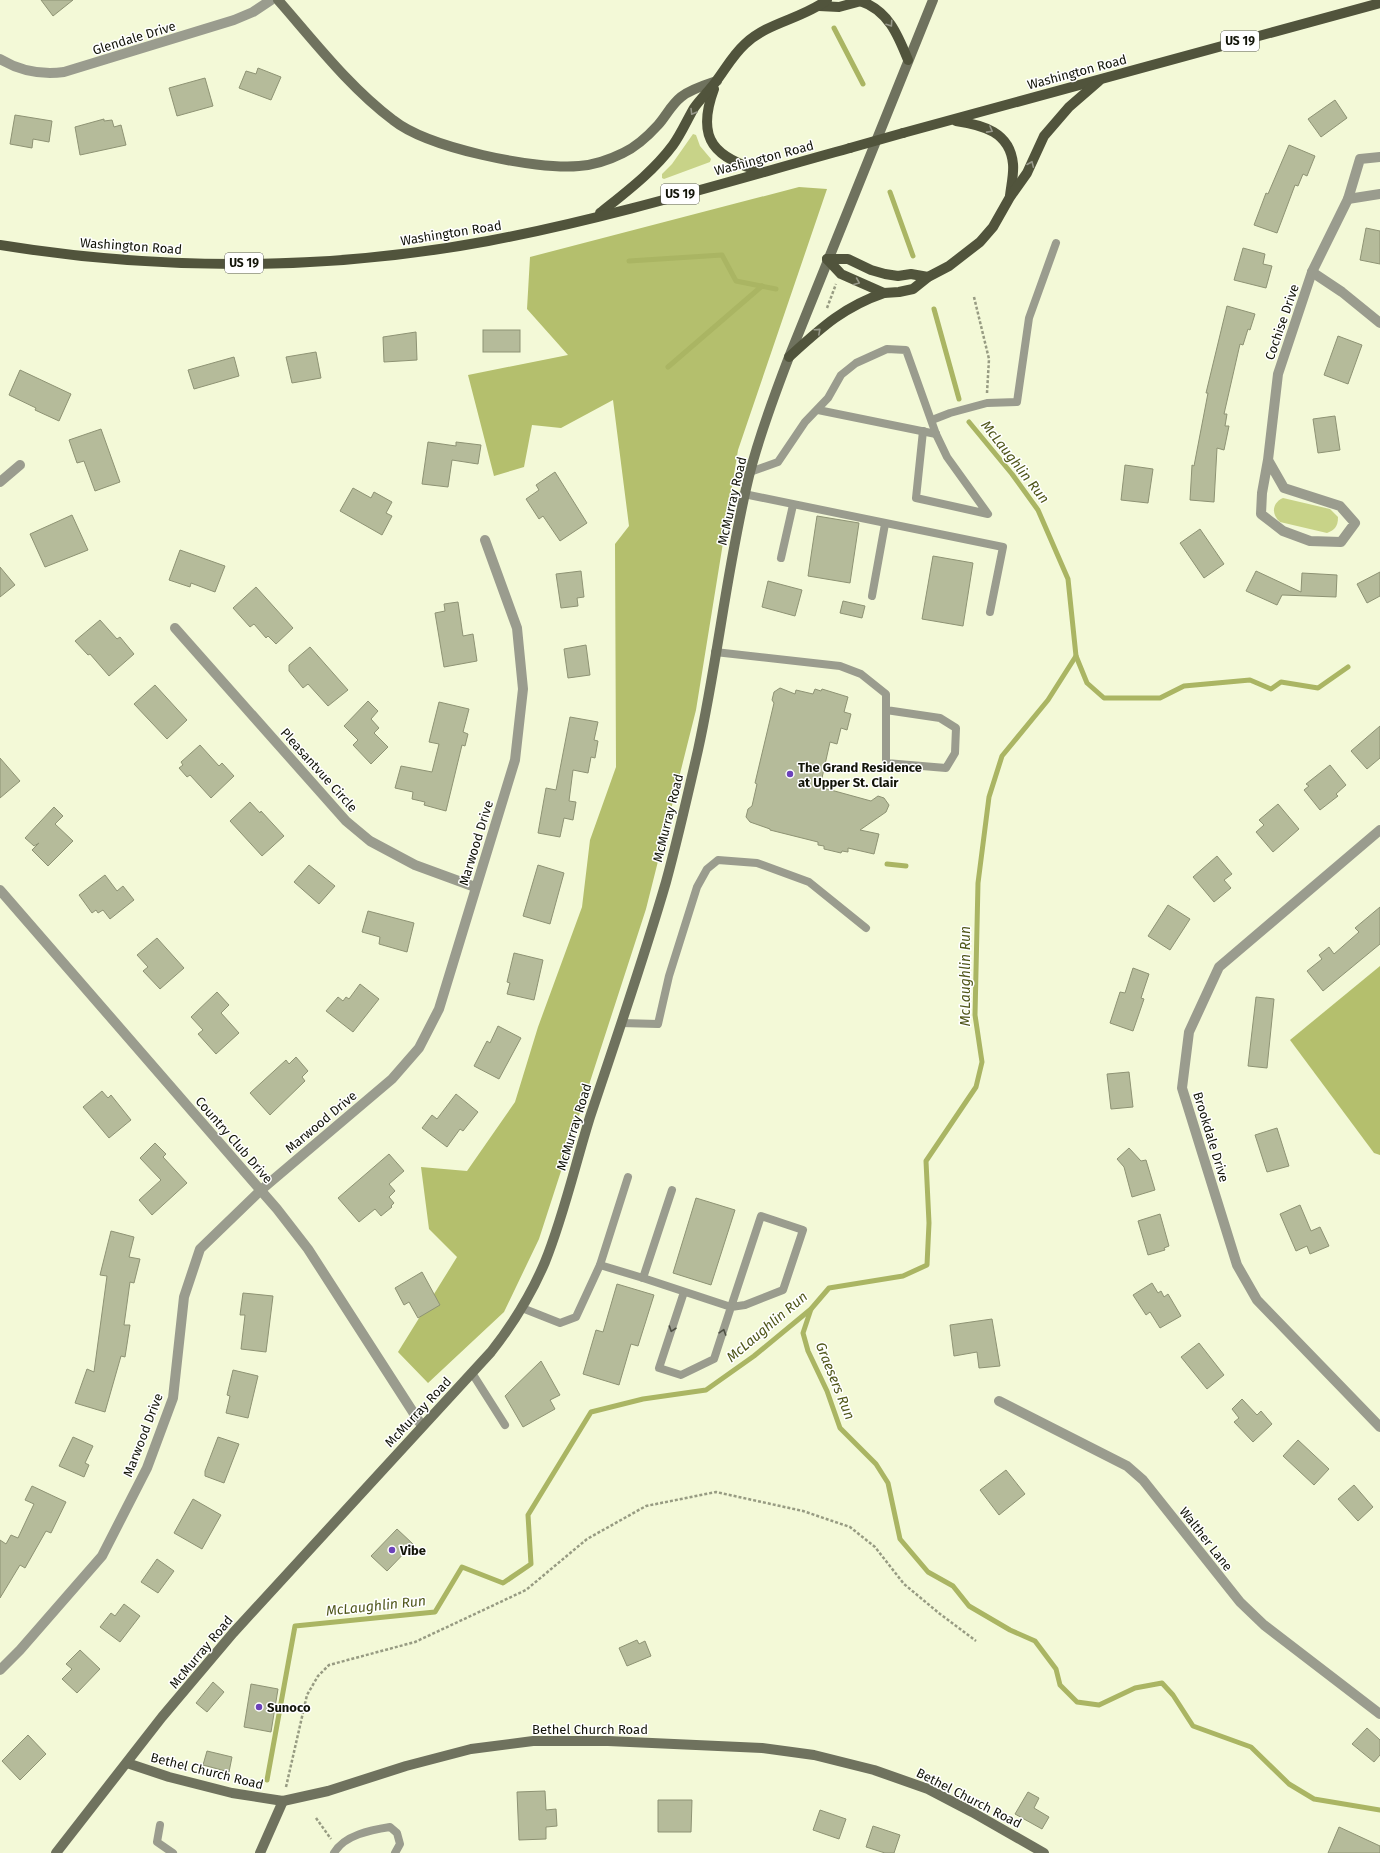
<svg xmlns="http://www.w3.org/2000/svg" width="1380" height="1853" viewBox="0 0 1380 1853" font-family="'Fira Sans',sans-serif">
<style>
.green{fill:#c8d388}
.forest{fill:#b4bf6d}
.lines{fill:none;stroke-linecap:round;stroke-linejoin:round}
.stream{stroke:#aab563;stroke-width:5}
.building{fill:#b5bb9a;stroke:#8e9374}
.path{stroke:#979b82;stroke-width:2.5;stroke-dasharray:3 2;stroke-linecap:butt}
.lane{stroke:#9a9c8e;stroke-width:8}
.street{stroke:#9a9c8e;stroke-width:10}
.secondary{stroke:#6f725e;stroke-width:10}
.primary{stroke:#51543c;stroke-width:10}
.primary-bridge{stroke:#51543c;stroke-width:10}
.oneway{stroke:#97988a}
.oneway2{stroke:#4f5144}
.poi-dot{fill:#6c42ba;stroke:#fff;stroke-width:1.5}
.labels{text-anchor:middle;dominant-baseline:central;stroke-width:3;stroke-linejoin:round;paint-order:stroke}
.shield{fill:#fff;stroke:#595a52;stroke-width:1}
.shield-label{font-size:12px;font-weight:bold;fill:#121408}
.street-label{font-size:13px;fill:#121408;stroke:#fff}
.poi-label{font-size:13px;font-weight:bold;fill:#121408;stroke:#fff;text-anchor:start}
.water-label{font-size:14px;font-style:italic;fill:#4f5619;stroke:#fff}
</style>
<rect width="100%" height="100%" fill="#f3f9d7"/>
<!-- green -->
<g class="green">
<polygon points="693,134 696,135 700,146 711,159 710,162 664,179 662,178 662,174 672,164"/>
<path d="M 1283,498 L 1330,509 L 1338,517 C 1338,526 1335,530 1327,533 L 1280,522 C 1271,514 1272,503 1283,498 Z"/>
</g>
<!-- forest -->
<g class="forest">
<polygon points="799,187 827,189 738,450 696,710 646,909 539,1239 504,1312 428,1383 398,1352 457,1257 429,1229 421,1167 467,1171 515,1102 538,1027 582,907 590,840 616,767 615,544 629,526 613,400 561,428 532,425 524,467 494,476 468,375 568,355 527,309 530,257"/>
<polygon points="1380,966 1380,1155 1374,1153 1290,1040"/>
</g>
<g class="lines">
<!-- stream -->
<g class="stream">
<polyline points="834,28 863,84"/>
<polyline points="890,192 913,256"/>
<polyline points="629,261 722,255 736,281 776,289"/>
<polyline points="934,309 959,399"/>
<polyline points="668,367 762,286"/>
<polyline points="1076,656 1087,683 1104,698 1160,698 1184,686 1250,680 1271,689 1281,682 1318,688 1348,667"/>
<polyline points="887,864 906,866"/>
<polyline points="811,1309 803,1333 808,1351 827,1391 840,1428 876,1464 888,1483 900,1539 928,1572 953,1586 969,1606 1010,1630 1035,1641 1056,1669 1060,1685 1077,1702 1099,1705 1135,1688 1162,1683 1173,1695 1193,1726 1251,1747 1289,1784 1314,1799 1380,1810"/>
<polyline points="267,1780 295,1626 435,1612 462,1567 503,1583 531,1564 528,1515 591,1412 643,1399 706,1390 754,1356 811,1309 829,1288 903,1276 927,1265 929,1223 926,1161 976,1087 982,1062 975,1015 978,883 989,797 1002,756 1048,700 1076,656 1068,579 1038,510 1012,474 969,422"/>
</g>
</g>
<!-- building -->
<g class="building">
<polygon points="41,0 73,0 53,16"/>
<polygon points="258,68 281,77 271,100 239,88 246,71 256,74"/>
<polygon points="205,78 213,106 177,116 169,88"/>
<polygon points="1335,100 1347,118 1321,137 1308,119"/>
<polygon points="15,115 52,121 49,142 33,139 32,148 10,144"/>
<polygon points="104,119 104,121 112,120 114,127 121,125 126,145 80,155 75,127"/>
<polygon points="1289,145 1315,156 1307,176 1303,174 1298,186 1295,185 1277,233 1254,225 1266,193 1268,194"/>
<polygon points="1366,228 1380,231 1380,264 1360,260"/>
<polygon points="1243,248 1265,254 1263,264 1272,266 1266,288 1234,280"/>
<polygon points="1227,306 1255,314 1250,330 1248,329 1243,345 1240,344 1224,414 1227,414 1225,426 1229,426 1224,450 1217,448 1214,502 1190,500 1192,465 1194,466 1208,393 1206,393"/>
<rect x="483" y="330" width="37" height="22"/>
<polygon points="416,332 417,360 384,362 383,337"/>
<polygon points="1338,336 1362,345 1348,384 1324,375"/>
<polygon points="316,352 321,378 292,383 286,357"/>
<polygon points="234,357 239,376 194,389 188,370"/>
<polygon points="20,370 71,394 59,421 35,410 36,408 9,395"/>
<polygon points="1335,416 1340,450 1318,453 1313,419"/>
<polygon points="101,429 120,482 95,491 84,461 77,463 69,440"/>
<polygon points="428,442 456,446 456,442 481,445 478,464 452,460 448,487 422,484"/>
<polygon points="1125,465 1153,469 1148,503 1121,500"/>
<polygon points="555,472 587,523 560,541 543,516 539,519 526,499 539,490 536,485"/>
<polygon points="353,488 371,498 374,492 392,502 386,513 392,516 382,535 340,511"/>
<polygon points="72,515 88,550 45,567 30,534"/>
<polygon points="817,516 859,523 850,583 808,576"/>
<polygon points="1200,529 1224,564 1204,578 1180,543"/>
<polygon points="180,550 225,566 215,592 191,583 190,587 169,580"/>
<polygon points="933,556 973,563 963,626 922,619"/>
<polygon points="0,567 15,585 0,597"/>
<polygon points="581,571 584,597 577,598 578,606 561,608 556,574"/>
<polygon points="1256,571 1301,592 1302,573 1337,575 1336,597 1282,595 1277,605 1246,591"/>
<polygon points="1380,572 1380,596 1367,603 1357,584"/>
<polygon points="768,581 802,590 795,616 762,607"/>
<polygon points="256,587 293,628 276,644 268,636 266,638 254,624 250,627 233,608"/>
<polygon points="843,601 865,606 862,618 840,613"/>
<polygon points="458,602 463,636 473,634 477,661 444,667 435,613 445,611 444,604"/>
<polygon points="100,620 117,639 120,637 134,654 109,676 90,654 88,655 75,641"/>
<polygon points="586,645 590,675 568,678 564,649"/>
<polygon points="310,647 348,690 328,706 308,684 303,688 289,671 289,665"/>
<polygon points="155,685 187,720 167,739 134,704"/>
<polygon points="780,688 795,694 796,690 813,694 815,689 821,691 822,689 848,697 844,712 851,714 847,730 841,728 837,744 830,742 820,787 871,801 878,796 884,798 889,805 886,812 860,830 879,834 874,854 848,848 848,852 842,851 841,853 824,849 824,846 818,845 818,842 770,830 770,829 750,822 746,817 748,809 752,806 757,784 755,783 774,703 772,700 774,692"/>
<polygon points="368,701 378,711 371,719 379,728 374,733 388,747 371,764 353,745 358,740 344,726"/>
<polygon points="439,702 469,709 463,732 468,734 465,746 462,745 446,811 424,805 425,802 412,799 413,792 395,788 401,766 432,772 439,744 429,742"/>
<polygon points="570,717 598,722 594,740 598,741 595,758 591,757 588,773 573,770 569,801 576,802 573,820 564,818 560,837 538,833 546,788 556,790"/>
<polygon points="1380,726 1380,758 1367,769 1351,751"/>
<polygon points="200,745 219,766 222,763 234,776 211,798 190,775 187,777 179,768 183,765 181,762"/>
<polygon points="0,758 20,781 0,798"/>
<polygon points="1330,765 1346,785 1336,794 1338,796 1320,810 1304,790 1309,786 1306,784"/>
<polygon points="250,802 260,813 261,811 284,836 262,856 230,821"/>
<polygon points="1278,804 1299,829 1273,852 1256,832 1264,825 1259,820"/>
<polygon points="54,807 63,816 55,824 73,841 48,866 32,850 39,843 34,846 25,838"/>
<polygon points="1217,856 1232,874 1224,880 1231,888 1214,902 1193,877"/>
<polygon points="309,865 335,886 319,904 294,882"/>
<polygon points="538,865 564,873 550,924 523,916"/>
<polygon points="105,875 117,891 123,886 134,900 110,919 103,910 98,913 96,910 92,913 79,895"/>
<polygon points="1168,905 1190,919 1170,950 1148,936"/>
<polygon points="1380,907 1380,944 1323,991 1307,971 1322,959 1319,955 1329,947 1334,954 1359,932 1355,928"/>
<polygon points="368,911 414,923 407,952 379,944 380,937 362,932"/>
<polygon points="157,938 184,968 160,989 143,971 148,967 137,955"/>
<polygon points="514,953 543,960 534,1000 507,994 510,983 507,982"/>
<polygon points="1133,968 1149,974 1141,998 1144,999 1133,1031 1110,1023 1120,992 1125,993"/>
<polygon points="360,984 379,999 353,1032 326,1011 338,997 343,1001 346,997 349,999"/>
<polygon points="217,992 229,1005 221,1013 239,1033 216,1054 198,1034 203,1030 191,1017"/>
<polygon points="1256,997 1274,999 1267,1068 1248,1066"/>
<polygon points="498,1026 521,1038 499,1079 474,1066 487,1041 490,1043"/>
<polygon points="296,1057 308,1071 302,1077 305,1081 270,1115 250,1093 286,1060 289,1064"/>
<polygon points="1129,1072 1133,1107 1111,1109 1107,1074"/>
<polygon points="102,1091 108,1098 111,1095 131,1120 109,1138 83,1107"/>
<polygon points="456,1094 478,1112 463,1131 460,1129 447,1147 422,1128 432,1115 437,1119"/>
<polygon points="1277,1128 1289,1166 1267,1172 1255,1135"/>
<polygon points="155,1143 166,1154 163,1157 187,1183 152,1215 139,1200 161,1180 140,1158"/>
<polygon points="1129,1148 1141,1161 1146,1160 1155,1190 1132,1197 1124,1167 1117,1159"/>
<polygon points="389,1154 404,1171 389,1184 395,1191 389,1197 394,1203 391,1206 392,1207 381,1216 375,1209 359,1222 338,1198"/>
<polygon points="696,1198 735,1210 711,1285 673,1273"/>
<polygon points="1300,1205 1311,1231 1320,1227 1329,1246 1310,1254 1307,1246 1296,1251 1280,1214"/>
<polygon points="1160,1214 1169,1246 1164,1248 1165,1250 1148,1255 1138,1221"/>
<polygon points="111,1231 134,1237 129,1257 140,1259 134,1283 130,1282 124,1325 130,1325 125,1357 121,1356 105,1412 75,1403 87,1369 94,1372 107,1276 100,1275"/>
<polygon points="422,1272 440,1305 418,1318 409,1302 404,1305 395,1288"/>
<polygon points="1152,1283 1158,1293 1161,1291 1164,1297 1168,1294 1181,1316 1160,1328 1150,1312 1146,1315 1133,1295"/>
<polygon points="617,1284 654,1295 638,1346 631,1344 619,1385 583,1374 596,1330 603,1332"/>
<polygon points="243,1293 273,1296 266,1352 241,1349 245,1315 240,1315"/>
<polygon points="992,1319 1000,1366 979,1368 977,1352 954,1356 950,1325"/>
<polygon points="1199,1343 1224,1375 1207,1389 1181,1357"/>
<polygon points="541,1361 560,1395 550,1400 555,1409 523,1427 505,1396"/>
<polygon points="233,1370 258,1376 248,1418 226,1413 230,1396 227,1395"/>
<polygon points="1242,1399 1257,1415 1261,1411 1272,1424 1253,1442 1234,1422 1239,1418 1232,1409"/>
<polygon points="73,1437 93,1446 85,1463 89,1465 84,1477 59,1466"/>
<polygon points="218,1437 239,1444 224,1483 205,1476 205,1471"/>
<polygon points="1298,1440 1329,1469 1314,1485 1283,1456"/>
<polygon points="1006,1470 1025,1494 999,1515 980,1490"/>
<polygon points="1354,1485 1373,1507 1358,1521 1338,1499"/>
<polygon points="32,1486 66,1502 51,1533 46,1531 25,1568 20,1565 0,1598 0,1540 6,1544 11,1535 18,1538 34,1504 25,1500"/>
<polygon points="193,1499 221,1515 202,1549 174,1533"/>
<polygon points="397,1529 413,1544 387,1571 371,1556"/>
<polygon points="157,1559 174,1571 158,1593 141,1582"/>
<polygon points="124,1604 140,1616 120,1642 100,1627 111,1613 115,1616"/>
<polygon points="637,1640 639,1644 645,1641 651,1656 627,1666 619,1648"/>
<polygon points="80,1650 100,1669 77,1693 62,1679 72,1669 66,1664"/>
<polygon points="213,1682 224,1692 207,1712 196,1703"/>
<polygon points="251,1684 278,1689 271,1732 244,1727"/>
<polygon points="1367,1728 1380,1740 1380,1755 1374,1762 1352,1744"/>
<polygon points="28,1735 46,1754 20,1780 2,1761"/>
<polygon points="207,1751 232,1757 229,1772 203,1765"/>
<polygon points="545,1791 546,1810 556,1809 557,1826 546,1827 546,1839 519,1840 517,1792"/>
<polygon points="1028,1792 1039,1798 1034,1808 1049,1817 1042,1829 1015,1814"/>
<polygon points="658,1800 692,1800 691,1832 658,1832"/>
<polygon points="820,1810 846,1819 839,1839 813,1830"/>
<polygon points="873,1826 900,1835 894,1853 885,1853 866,1847"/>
<polygon points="1339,1827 1380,1846 1380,1853 1328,1853"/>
</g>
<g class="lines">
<!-- path -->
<g class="path">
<polyline points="974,297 989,359 987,393"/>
<polyline points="827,308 836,284"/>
<polyline points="286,1787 307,1695 318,1676 329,1665 415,1642 526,1590 587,1539 646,1506 716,1492 803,1511 850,1527 875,1547 904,1584 940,1614 976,1641"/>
<polyline points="316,1818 331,1839"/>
</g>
<!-- lane -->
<g class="lane">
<polyline points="818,410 936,434"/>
<polyline points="932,420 950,413 987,403 1017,402 1029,318 1056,243"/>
<polyline points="750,472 778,462 805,422 828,398 841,375 856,363 887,349 906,350 936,434 947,457 988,514 916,498 923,431"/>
<polyline points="744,494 1003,547 990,612"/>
<polyline points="781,558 793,505"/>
<polyline points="872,596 885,524"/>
<polyline points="715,652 840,666 861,674 886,694 886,763 946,768 955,753 956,728 940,718 886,710"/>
<polyline points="621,1023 658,1024 669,976 697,887 707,869 718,860 757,863 809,882 866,928"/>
<polyline points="600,1265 643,1278 672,1190"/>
<polyline points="643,1278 731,1307 761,1216 803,1230 783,1290 745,1305 731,1307 714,1359 681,1375 659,1368 684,1292"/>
<polyline points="522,1308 560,1323 576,1317 600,1265 628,1177"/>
<polyline points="472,1373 505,1425"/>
<polyline points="160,1825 157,1842 173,1853"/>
<path d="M 334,1853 C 344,1835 371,1830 390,1827 L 397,1833 L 400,1844 L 395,1853"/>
</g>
<!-- street -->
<g class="street">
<path d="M 0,59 C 20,71 41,75 64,72 L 234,20 L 253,12 L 271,0"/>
<polyline points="1348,199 1380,194"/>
<polyline points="1312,272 1342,292 1380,323"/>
<polyline points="1268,460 1284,488 1340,506 1355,523 1341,542 1310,541 1283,531 1261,514 1262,493 1268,460 1278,374 1312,272 1348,199 1360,159 1380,157"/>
<polyline points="0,482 20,465"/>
<polyline points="175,628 346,821 370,841 415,865 475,887"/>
<polyline points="1380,830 1219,967 1189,1032 1182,1088 1237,1265 1257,1300 1380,1427"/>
<polyline points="0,890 277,1209 308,1249 422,1426"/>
<polyline points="999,1401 1127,1466 1143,1480 1240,1602 1264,1625 1380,1714"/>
<polyline points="0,1670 20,1650 102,1556 147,1468 173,1398 184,1297 200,1249 261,1190 392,1079 419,1048 439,1009 515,760 523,689 517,628 485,540"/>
</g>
<!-- secondary -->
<g class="secondary">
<path d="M 278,0 C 314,41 349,87 393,120 C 428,148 535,170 579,166 C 594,165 609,160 623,153 C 636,147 648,136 658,125 C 666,116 671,105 681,97 C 691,89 705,85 717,81"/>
<polyline points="127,1763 169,1777 232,1793 283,1801 328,1791 406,1766 471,1749 533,1741 608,1741 762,1748 814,1755 874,1770 928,1789 972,1812 1044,1853"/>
<path d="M 56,1853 L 162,1717 L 233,1633 L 491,1352 C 513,1324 531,1295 545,1262 C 564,1215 575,1165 590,1117 C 616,1039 643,961 666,882 C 678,838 688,794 698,750 C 718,659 727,566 749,476 C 759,436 774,396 789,357 L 933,0"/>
<polyline points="260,1853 283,1801"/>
</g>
<!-- primary -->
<g class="primary">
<path d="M 860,1 C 888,10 898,35 908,60"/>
<polyline points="819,6 839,7 865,0"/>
<path d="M 714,89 C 695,140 715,158 763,172"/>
<path d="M 956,121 C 983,125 1010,132 1013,164 C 1014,174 1011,186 1010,196"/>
<polyline points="903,133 1380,3"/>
<path d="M 600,213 C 626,192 653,172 673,145 C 681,134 687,120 694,108 C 701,98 710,90 717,80 C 726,68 733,55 745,44 C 768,22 802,19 827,0"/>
<path d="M 0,245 C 160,271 328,271 488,241 C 610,218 730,181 850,148"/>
<polyline points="827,259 841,274 884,293 899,292 913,289 928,277 949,266 980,242 993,227 1010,197 1027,173 1044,136 1069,107 1099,81"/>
<polyline points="827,259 848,259 871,270 885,274 898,276 911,274 928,277"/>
<path d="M 789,357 C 821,328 843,307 884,293"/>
</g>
<!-- primary-bridge -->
<polyline class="primary-bridge" points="850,148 903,133"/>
</g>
<!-- one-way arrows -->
<defs><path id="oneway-chevron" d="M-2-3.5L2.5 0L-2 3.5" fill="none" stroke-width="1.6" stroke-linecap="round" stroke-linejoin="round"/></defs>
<g class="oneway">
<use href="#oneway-chevron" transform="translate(890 24) rotate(56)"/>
<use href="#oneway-chevron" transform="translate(693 112) rotate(121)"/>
<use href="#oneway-chevron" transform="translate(990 130) rotate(29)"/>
<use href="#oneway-chevron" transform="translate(1031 164) rotate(-67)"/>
<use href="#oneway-chevron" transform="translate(857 282) rotate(23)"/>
<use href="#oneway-chevron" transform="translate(818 331) rotate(-42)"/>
</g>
<g class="oneway2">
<use href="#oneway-chevron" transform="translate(672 1329) rotate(109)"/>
<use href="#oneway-chevron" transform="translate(723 1332) rotate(-72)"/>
</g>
<!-- markers -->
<g class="poi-dot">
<circle cx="790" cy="774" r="4"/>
<circle cx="392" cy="1550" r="4"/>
<circle cx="259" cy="1707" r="4"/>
</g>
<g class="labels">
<!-- shield labels -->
<g class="shield">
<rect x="1221" y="31" width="38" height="20" rx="3"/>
<rect x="661" y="184" width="38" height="20" rx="3"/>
<rect x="225" y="253" width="38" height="20" rx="3"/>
</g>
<g class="shield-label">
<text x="1240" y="41">US 19</text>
<text x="680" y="194">US 19</text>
<text x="244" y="263">US 19</text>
</g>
<!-- street labels -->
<g class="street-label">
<text transform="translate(134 38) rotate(-17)">Glendale Drive</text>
<text transform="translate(1077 72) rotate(-15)">Washington Road</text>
<text transform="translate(764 158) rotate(-15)">Washington Road</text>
<text transform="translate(451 233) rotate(-9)">Washington Road</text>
<text transform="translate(131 246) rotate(4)">Washington Road</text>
<text transform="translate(1282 322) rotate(-71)">Cochise Drive</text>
<text transform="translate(732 501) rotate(-77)">McMurray Road</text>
<text transform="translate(319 770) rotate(48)">Pleasantvue Circle</text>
<text transform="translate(668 818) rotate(-76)">McMurray Road</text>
<text transform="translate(476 843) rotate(-73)">Marwood Drive</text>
<text transform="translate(321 1122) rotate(-40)">Marwood Drive</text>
<text transform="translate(574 1127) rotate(-73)">McMurray Road</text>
<text transform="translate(1211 1137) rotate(73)">Brookdale Drive</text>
<text transform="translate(234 1140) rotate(49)">Country Club Drive</text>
<text transform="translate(418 1412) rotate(-47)">McMurray Road</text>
<text transform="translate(143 1435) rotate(-69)">Marwood Drive</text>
<text transform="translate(1206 1539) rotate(52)">Walther Lane</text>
<text transform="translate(201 1652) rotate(-50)">McMurray Road</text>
<text x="590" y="1729">Bethel Church Road</text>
<text transform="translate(207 1771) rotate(14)">Bethel Church Road</text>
<text transform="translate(969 1798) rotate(27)">Bethel Church Road</text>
</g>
<!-- poi labels -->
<g class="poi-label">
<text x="798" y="767">The Grand Residence<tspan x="798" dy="15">at Upper St. Clair</tspan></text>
<text x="400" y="1550">Vibe</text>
<text x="267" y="1707">Sunoco</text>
</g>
<!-- water labels -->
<g class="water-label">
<text transform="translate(1015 462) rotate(52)">McLaughlin Run</text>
<text transform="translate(965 976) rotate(-90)">McLaughlin Run</text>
<text transform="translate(767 1327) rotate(-40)">McLaughlin Run</text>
<text transform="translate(835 1381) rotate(68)">Graesers Run</text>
<text transform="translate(376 1606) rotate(-6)">McLaughlin Run</text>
</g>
</g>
</svg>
